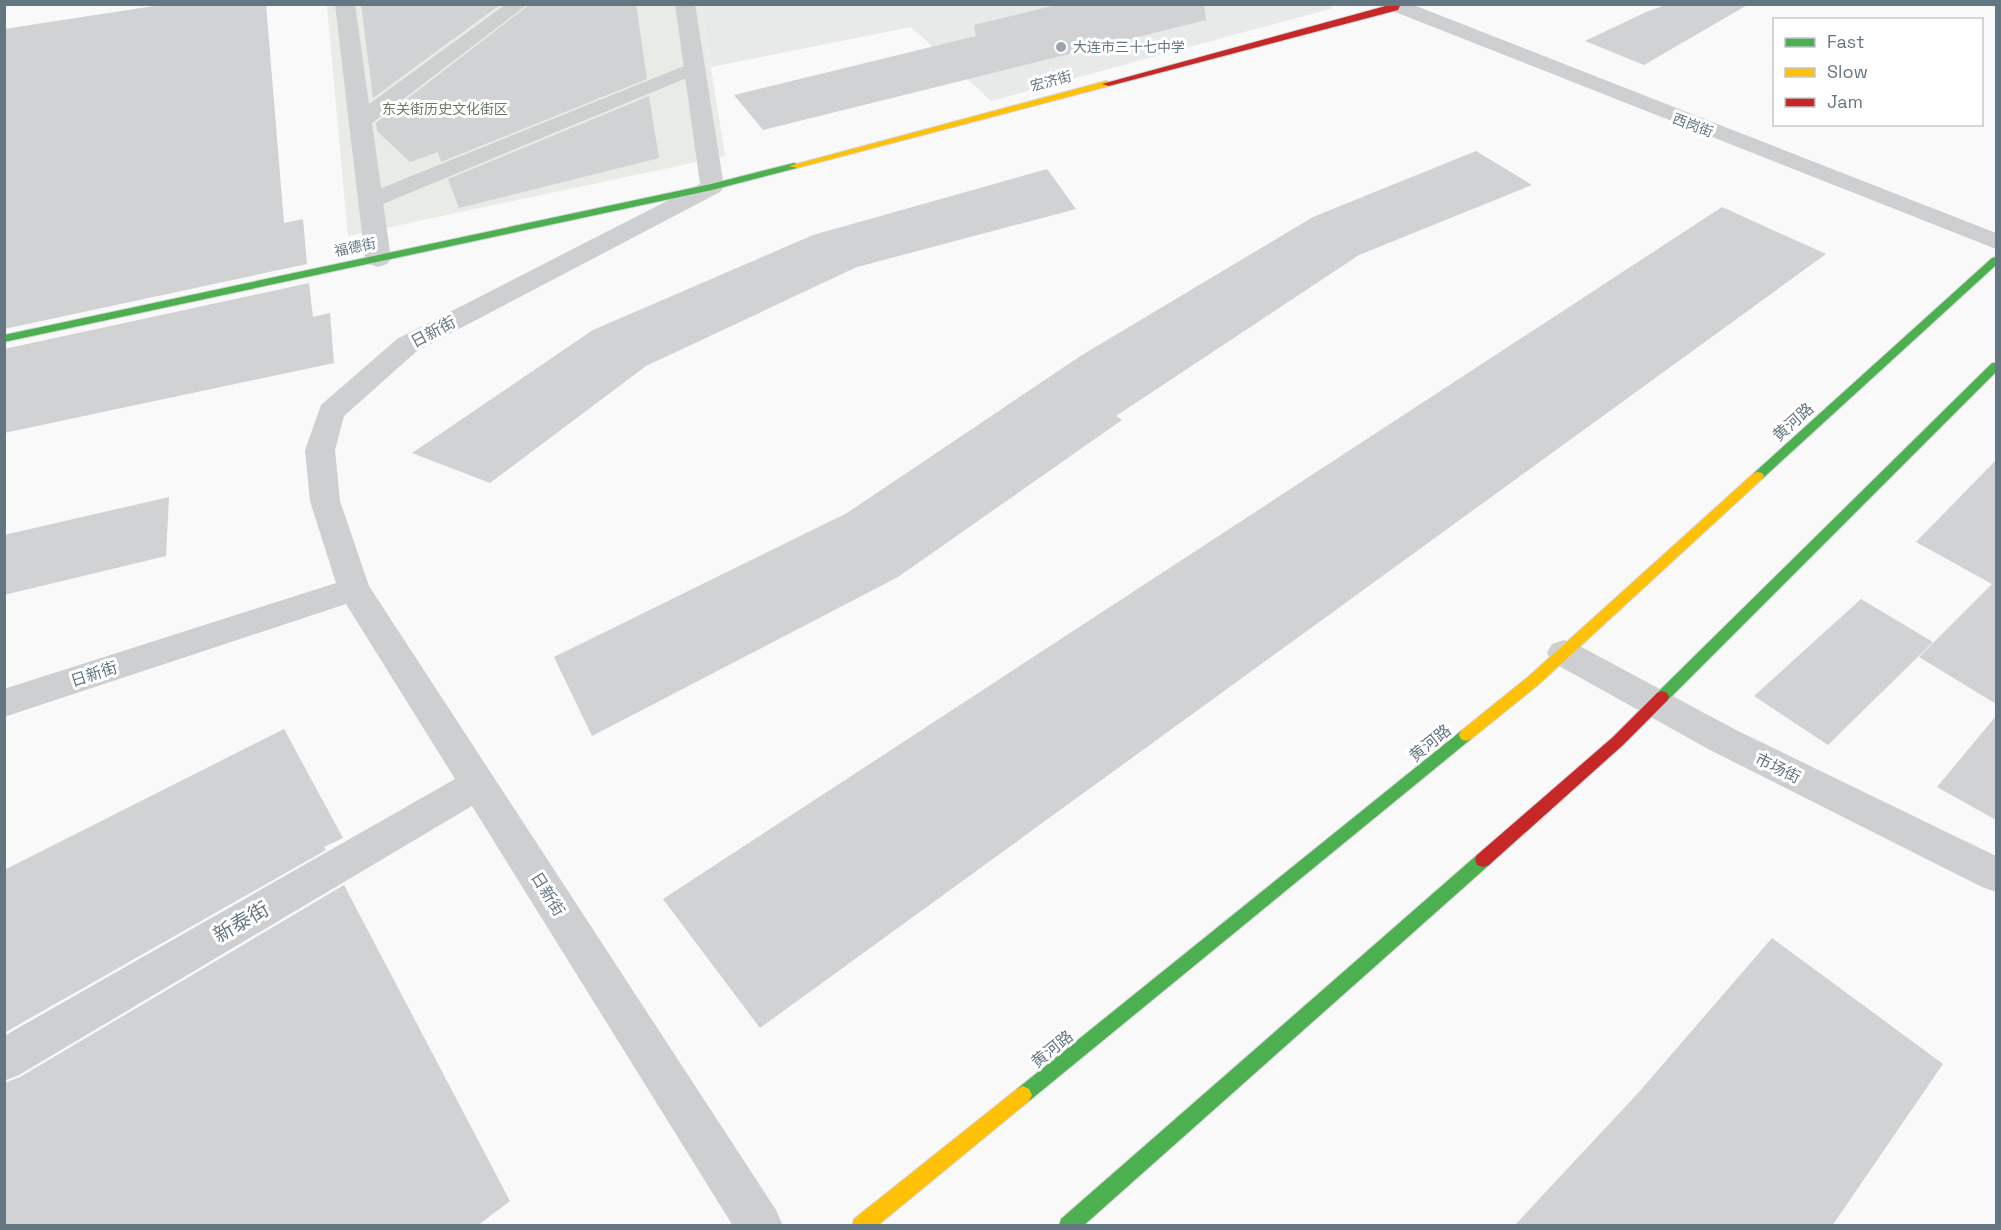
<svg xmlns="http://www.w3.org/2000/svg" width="2001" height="1230" viewBox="0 0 2001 1230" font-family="'Space Grotesk','Noto Sans SC',sans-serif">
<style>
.built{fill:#e8e9e9}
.green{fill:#e8ebe6}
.building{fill:#d0d2d3}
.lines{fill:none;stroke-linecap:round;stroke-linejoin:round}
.fast-casing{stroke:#d5d6d7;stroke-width:2}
.slow-casing{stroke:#d5d6d7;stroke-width:2}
.jam-casing{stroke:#d5d6d7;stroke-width:2}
.lane{fill:#cecfd0;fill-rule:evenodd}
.street{fill:#cecfd0;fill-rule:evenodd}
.fast{fill:#4caf50;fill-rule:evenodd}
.slow{fill:#ffc107;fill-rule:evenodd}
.jam{fill:#c62828;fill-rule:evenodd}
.poi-dot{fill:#99a4ac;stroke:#fff;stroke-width:2}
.labels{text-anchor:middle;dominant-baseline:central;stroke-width:6;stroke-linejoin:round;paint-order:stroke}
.far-poi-label{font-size:14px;fill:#657683;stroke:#fff;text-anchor:start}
.far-street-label{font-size:14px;fill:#657683;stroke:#fff}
.far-park-label{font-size:14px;fill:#687a64;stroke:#fff}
.street-label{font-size:16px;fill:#657683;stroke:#fff}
.near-street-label{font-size:20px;fill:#657683;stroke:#fff}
</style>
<rect width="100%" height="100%" fill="#f9f9f9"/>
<!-- built -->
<polygon class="built" points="1326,4 1333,8 991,101 911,27 711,67 701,5"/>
<!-- green -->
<polygon class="green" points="327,5 701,5 725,156 348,236"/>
<!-- building -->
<g class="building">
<polygon points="167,4 266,4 284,223 303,219 307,264 4,329 4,29"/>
<polygon points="361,4 501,4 373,98"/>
<polygon points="530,4 636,4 647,79 441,162 438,152 410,162 377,131 376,123"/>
<polygon points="1060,4 1204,4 1206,20 763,130 734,95 976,36 974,25"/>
<polygon points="1668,4 1749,4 1644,65 1585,41 1646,12"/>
<polygon points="649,96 659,158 459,208 448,179"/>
<polygon points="1476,151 1532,185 1359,255 1116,416 1122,420 898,577 592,736 554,657 847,513 1082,355 1313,217"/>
<polygon points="1047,169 1076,209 857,267 646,366 490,483 412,453 593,330 813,235"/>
<polygon points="1722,207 1826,254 760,1028 663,899"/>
<polygon points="309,283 313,317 330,313 334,363 4,433 4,349"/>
<polygon points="1996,460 1996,704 1919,657 1992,584 1916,542"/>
<polygon points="169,497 166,556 4,595 4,535"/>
<polygon points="1861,599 1933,642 1828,745 1754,696"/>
<polygon points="1996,716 1996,820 1937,787"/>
<polygon points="284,729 343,838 324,847 326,850 4,1033 4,870"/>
<polygon points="344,885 510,1201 477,1226 4,1226 4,1083 20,1077"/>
<polygon points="1772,938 1943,1064 1832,1226 1514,1226 1639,1092"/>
</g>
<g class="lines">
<!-- fast casing -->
<g class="fast-casing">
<g id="fast">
<polygon points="794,163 797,164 797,168 712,190 4,342 4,335 711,184"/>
<polygon points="1996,257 1996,265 1762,479 1754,479 1752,476 1754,473 1992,258"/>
<polygon points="1992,363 1996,363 1996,372 1667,701 1657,701 1655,697 1657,693"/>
<polygon points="1466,729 1471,731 1473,735 1471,739 1029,1101 1023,1104 1017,1101 1014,1095 1017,1089 1461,731"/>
<polygon points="1483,853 1489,855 1491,860 1489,865 1083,1226 1059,1226 1061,1219 1477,855"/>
</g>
</g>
<!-- slow casing -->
<g class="slow-casing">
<g id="slow">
<polygon points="1106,81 1109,82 1109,86 797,168 789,166"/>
<polygon points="1758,472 1762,473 1764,476 1762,479 1538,685 1471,739 1466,741 1461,739 1459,735 1461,731 1528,677 1754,473"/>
<polygon points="1023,1086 1029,1089 1032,1095 1029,1101 877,1226 852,1226 854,1219 1017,1089"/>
</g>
</g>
<!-- jam casing -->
<g class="jam-casing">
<g id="jam">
<polygon points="1393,4 1401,4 1398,10 1109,86 1102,84"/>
<polygon points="1662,691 1667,693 1669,697 1667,701 1623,745 1489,865 1483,867 1477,865 1475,860 1477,855 1613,737 1657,693"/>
</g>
</g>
<!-- lane -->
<polygon class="lane" points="694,62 701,64 704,68 701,72 378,206 370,208 362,206 359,201 362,196"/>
<!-- street -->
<g class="street">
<polygon points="335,4 355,4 369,104 506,4 528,4 372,123 391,259 387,264 378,267 369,264 365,259"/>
<polygon points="675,4 695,4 724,187 720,192 417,351 344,416 335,450 340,501 369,586 776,1210 783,1226 733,1226 472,806 19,1075 4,1081 4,1036 455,779 346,604 4,717 4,689 336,583 310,501 305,450 321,405 397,339 700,184"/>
<polygon points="1383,4 1411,4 1996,233 1996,249 1385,8"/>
<polygon points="1564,640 1576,644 1736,730 1996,856 1996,892 1982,887 1710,750 1552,662 1547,653 1552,644"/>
</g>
<!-- fast -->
<use href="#fast" class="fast"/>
<!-- slow -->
<use href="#slow" class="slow"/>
<!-- jam -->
<use href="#jam" class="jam"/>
</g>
<!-- markers -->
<circle class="poi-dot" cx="1061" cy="47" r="6"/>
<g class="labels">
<!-- far-poi labels -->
<g class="far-poi-label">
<text x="1073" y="47">大连市三十七中学</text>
</g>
<!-- far-street labels -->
<g class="far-street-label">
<text transform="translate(1051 81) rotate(-15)">宏济街</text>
<text transform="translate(1693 125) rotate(21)">西岗街</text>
<text transform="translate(355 247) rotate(-12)">福德街</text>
</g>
<!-- far-park labels -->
<g class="far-park-label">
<text x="445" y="109">东关街历史文化街区</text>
</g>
<!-- street labels -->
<g class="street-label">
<text transform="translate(433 332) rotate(-28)">日新街</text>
<text transform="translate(1793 422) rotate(-42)">黄河路</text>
<text transform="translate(94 674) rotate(-18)">日新街</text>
<text transform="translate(1430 743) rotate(-39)">黄河路</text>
<text transform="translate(1778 768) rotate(26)">市场街</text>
<text transform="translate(548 894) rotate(58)">日新街</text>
<text transform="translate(1052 1049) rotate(-39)">黄河路</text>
</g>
<!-- near-street labels -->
<g class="near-street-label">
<text transform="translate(241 922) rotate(-30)">新泰街</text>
</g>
</g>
<!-- border -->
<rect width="2001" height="1230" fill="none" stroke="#657683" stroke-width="12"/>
<!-- legend -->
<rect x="1773" y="18" width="210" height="108" fill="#ffffff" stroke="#c1c8cd" stroke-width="1.5"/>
<rect x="1785" y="38" width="30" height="9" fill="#4caf50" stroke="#c1c8cd" stroke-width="1.5"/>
<text x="1827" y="48" font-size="18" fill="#657683">Fast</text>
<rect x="1785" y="68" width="30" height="9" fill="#ffc107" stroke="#c1c8cd" stroke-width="1.5"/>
<text x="1827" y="78" font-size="18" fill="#657683">Slow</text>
<rect x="1785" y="98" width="30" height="9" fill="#c62828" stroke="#c1c8cd" stroke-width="1.5"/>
<text x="1827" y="108" font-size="18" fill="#657683">Jam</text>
</svg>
